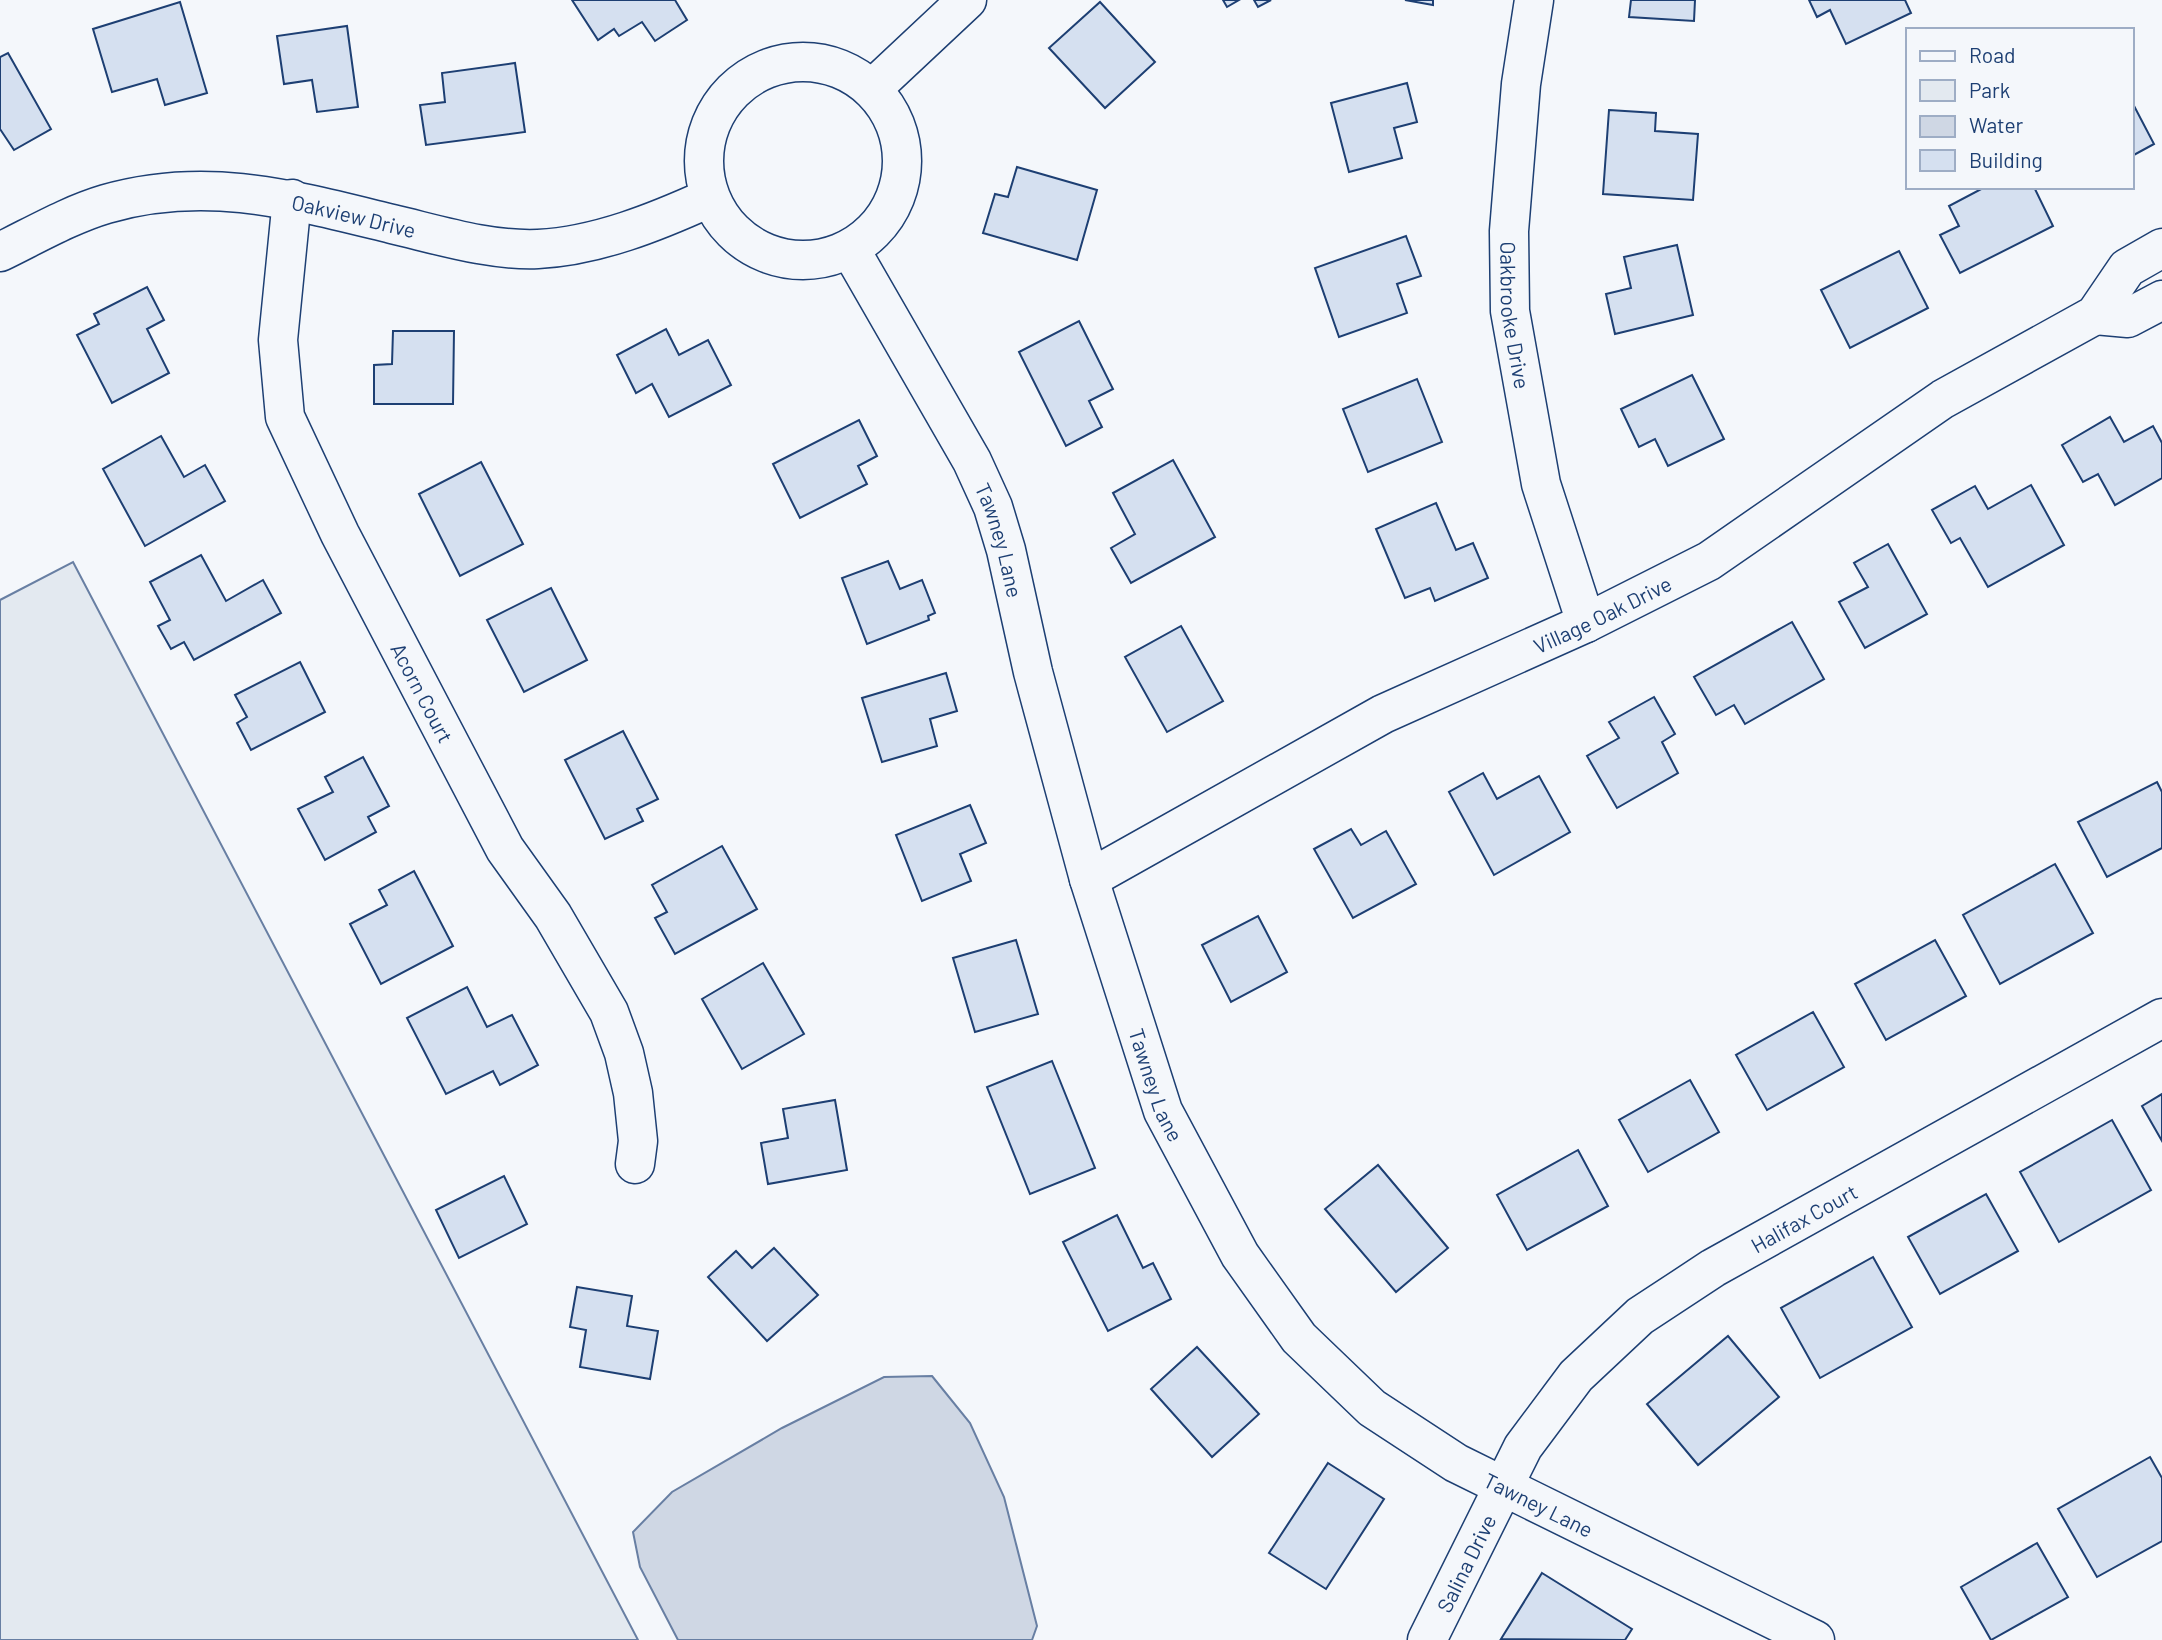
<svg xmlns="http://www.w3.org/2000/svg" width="2162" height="1640" viewBox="0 0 2162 1640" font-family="Barlow,sans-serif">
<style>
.green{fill:#e3e9f0;stroke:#687fa3;stroke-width:2}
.water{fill:#cfd7e4;stroke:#687fa3;stroke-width:2}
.building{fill:#d5e0f0;stroke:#1d3f73;stroke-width:2}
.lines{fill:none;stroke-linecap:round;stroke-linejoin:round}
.minor-casing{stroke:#1d3f73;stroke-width:41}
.minor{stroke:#f4f7fb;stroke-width:38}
.labels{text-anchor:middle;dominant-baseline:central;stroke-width:5;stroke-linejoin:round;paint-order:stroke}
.street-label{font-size:21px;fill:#1d3f73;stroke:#f4f7fb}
</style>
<rect width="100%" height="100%" fill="#f4f7fb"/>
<!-- green -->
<polygon class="green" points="73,562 638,1640 0,1640 0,600"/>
<!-- water -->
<polygon class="water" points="932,1376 970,1423 1004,1497 1037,1626 1032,1640 678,1640 640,1567 633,1532 672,1492 782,1428 884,1377"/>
<!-- building -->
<g class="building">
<polygon points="572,0 675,0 687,20 655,41 642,22 619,36 614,29 598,40"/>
<polygon points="1223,0 1239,0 1227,7"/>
<polygon points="1254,0 1271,0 1258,7"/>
<polygon points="1405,0 1433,0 1433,5"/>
<polygon points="1631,0 1695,0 1694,21 1629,17"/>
<polygon points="1809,0 1905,0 1911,13 1846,44 1830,10 1817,17"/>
<polygon points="180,2 207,93 165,105 157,79 112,92 93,29"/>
<polygon points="1100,2 1155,62 1105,108 1049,48"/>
<polygon points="347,26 358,107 317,112 312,80 284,84 277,36"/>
<polygon points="8,53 51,129 14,150 0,129 0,57"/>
<polygon points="515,63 525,132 426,145 420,105 445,102 442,73"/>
<polygon points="1407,83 1417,122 1394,128 1402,158 1349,172 1331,103"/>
<polygon points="2132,102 2154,144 2132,156"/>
<polygon points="1609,110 1656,113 1655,131 1698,134 1693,200 1603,194"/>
<polygon points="1017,167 1097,190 1077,260 983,233 995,194 1008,197"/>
<polygon points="1985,187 2034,187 2053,226 1960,273 1940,235 1959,226 1949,206"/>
<polygon points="1406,236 1421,276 1397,284 1407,313 1339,337 1315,268"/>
<polygon points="1677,245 1693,315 1615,334 1606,294 1631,288 1624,257"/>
<polygon points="1899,251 1928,308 1850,348 1821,290"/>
<polygon points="147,287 164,320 147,329 169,373 112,403 77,335 99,324 94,314"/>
<polygon points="1079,321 1113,389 1089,401 1102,427 1066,446 1019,352"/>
<polygon points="666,329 679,355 708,340 731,385 669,417 652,384 636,393 617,355"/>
<polygon points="393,331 454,331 453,404 374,404 374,365 392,364"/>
<polygon points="1692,375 1724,439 1668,466 1655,439 1639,447 1621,409"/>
<polygon points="1417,379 1442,442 1368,472 1343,409"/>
<polygon points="2110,417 2124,442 2153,426 2162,443 2162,478 2115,505 2098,474 2083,482 2062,445"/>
<polygon points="859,420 877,456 858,466 867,484 800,518 773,464"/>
<polygon points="161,436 184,477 205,465 225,501 145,546 103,469"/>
<polygon points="1173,460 1215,537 1131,583 1111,548 1135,534 1113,493"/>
<polygon points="481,462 523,544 460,576 419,494"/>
<polygon points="2031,485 2064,545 1988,587 1960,538 1951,543 1932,510 1975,486 1988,509"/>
<polygon points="1436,503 1456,550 1473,543 1488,578 1435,601 1430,588 1405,598 1376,529"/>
<polygon points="1888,544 1927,614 1865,648 1839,602 1868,587 1854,563"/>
<polygon points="201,555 226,601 263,580 281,613 194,660 184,642 171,649 158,626 170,620 150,582"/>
<polygon points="888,561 900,589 922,580 935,613 928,616 929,620 867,644 842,578"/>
<polygon points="551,588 587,660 524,692 487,620"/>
<polygon points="1792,622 1824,679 1745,724 1734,705 1716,715 1694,677"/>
<polygon points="1181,626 1223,701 1167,732 1125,657"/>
<polygon points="300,662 325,712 251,750 237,723 247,717 235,695"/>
<polygon points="946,673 957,711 930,719 937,746 882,762 862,698"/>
<polygon points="1654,697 1675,734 1662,742 1678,773 1617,808 1587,756 1619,738 1609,722"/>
<polygon points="623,731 658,799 637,809 643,821 605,839 565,760"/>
<polygon points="363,757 389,806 368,817 376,832 325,860 298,809 333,792 325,777"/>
<polygon points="1483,773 1497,799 1539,776 1570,832 1494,875 1449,792"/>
<polygon points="2157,782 2162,792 2162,848 2107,877 2078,822"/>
<polygon points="970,805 986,843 960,854 971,881 922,901 896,835"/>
<polygon points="1351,829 1361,845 1386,831 1416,884 1353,918 1314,849"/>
<polygon points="722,846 757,909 675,954 655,918 667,912 652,885"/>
<polygon points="2055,864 2093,933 2000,984 1963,915"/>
<polygon points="414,871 453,946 381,984 350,924 387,905 379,890"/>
<polygon points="1258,916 1287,972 1231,1002 1202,945"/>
<polygon points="1016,940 1038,1014 975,1032 953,958"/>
<polygon points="1935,940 1966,996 1886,1040 1855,984"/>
<polygon points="763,963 804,1034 742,1069 702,999"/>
<polygon points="467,987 487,1027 512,1015 538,1065 500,1085 493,1071 446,1094 407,1018"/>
<polygon points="1813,1012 1844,1067 1767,1110 1736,1055"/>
<polygon points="1052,1061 1095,1168 1030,1194 987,1087"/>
<polygon points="1690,1080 1719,1132 1648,1172 1619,1120"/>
<polygon points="2162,1094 2162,1141 2142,1106"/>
<polygon points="835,1100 847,1170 768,1184 761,1143 788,1138 783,1109"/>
<polygon points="2112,1120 2151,1190 2059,1242 2020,1172"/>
<polygon points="1578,1150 1608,1206 1527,1250 1497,1195"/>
<polygon points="1378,1165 1448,1248 1396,1292 1325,1209"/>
<polygon points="504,1176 527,1224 459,1258 436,1210"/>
<polygon points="1986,1194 2018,1251 1940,1294 1908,1237"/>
<polygon points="1117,1215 1143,1268 1153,1263 1171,1299 1108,1331 1063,1242"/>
<polygon points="774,1248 818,1295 767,1341 708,1277 736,1251 752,1268"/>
<polygon points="1873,1257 1912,1327 1820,1378 1781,1308"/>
<polygon points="577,1287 632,1296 627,1326 658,1331 650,1379 580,1367 586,1330 570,1327"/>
<polygon points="1728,1336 1779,1397 1698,1465 1647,1404"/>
<polygon points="1197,1347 1259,1414 1212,1457 1151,1389"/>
<polygon points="2150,1457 2162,1478 2162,1541 2097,1577 2058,1509"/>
<polygon points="1328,1463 1384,1499 1326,1589 1269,1553"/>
<polygon points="2037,1543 2068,1597 1991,1640 1961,1587"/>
<polygon points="1542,1573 1632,1629 1625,1640 1501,1639"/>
</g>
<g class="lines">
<!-- minor casing -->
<g class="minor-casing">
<g id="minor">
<path id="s1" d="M 1534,0 L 1521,84 L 1509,231 L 1510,311 L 1541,484 L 1586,623"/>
<circle cx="803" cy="161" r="99"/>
<polyline points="872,89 967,0"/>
<path id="s2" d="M 292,199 L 278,340 L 285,417 L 340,534 L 505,849 L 553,916 L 609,1012 L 624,1053 L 633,1093 L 638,1141 L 635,1164"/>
<path id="s3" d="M 850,249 L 972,461 L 993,507 L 1006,550 L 1033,672 L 1089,879 L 1163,1111 L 1240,1255 L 1299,1338 L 1372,1408 L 1456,1463 L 1815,1640"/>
<path id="s4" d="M 0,252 C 35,235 69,215 106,204 C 207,175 294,200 392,224 C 439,235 489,251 538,249 C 597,246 656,222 709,198"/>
<polyline points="2095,315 2128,318 2162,300"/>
<path id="s5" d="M 1089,879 L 1383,714 L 1586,623 L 1709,561 L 1943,399 L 2095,315 L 2127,268 L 2162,248"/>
<path id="s6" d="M 1427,1640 L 1523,1447 L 1576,1376 L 1640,1316 L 1713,1268 L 2162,1018"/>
</g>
</g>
<!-- minor -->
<use href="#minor" class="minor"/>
</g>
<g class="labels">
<!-- street labels -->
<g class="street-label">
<text stroke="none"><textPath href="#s4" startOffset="368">Oakview Drive</textPath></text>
<text stroke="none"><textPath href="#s1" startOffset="317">Oakbrooke Drive</textPath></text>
<text stroke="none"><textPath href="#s3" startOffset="329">Tawney Lane</textPath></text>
<text stroke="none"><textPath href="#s5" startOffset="578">Village Oak Drive</textPath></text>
<text stroke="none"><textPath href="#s2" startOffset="527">Acorn Court</textPath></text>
<text stroke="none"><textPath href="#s3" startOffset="896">Tawney Lane</textPath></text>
<text stroke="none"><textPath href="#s6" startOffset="583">Halifax Court</textPath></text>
<text stroke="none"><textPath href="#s3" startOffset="1482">Tawney Lane</textPath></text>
<text stroke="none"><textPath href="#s6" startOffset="86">Salina Drive</textPath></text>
</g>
</g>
<!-- legend -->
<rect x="1906" y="28" width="228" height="161" fill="#f4f7fb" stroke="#9eadc5" stroke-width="2"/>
<rect x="1920" y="51" width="35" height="10" fill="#f4f7fb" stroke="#9eadc5" stroke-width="2"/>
<text x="1969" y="63" font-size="21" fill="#1d3f73">Road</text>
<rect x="1920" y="80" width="35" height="21" fill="#e3e9f0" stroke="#9eadc5" stroke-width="2"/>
<text x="1969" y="98" font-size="21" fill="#1d3f73">Park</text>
<rect x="1920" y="116" width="35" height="21" fill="#cfd7e4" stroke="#9eadc5" stroke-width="2"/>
<text x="1969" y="133" font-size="21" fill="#1d3f73">Water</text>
<rect x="1920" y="150" width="35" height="21" fill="#d5e0f0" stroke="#9eadc5" stroke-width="2"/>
<text x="1969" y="168" font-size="21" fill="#1d3f73">Building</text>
</svg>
